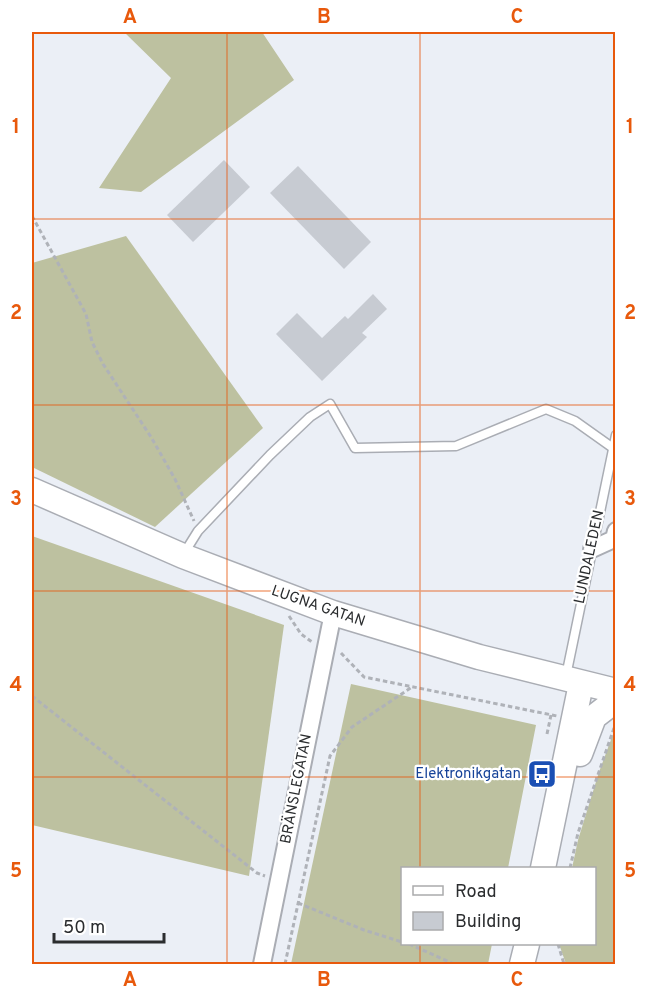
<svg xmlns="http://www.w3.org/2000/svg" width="647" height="996" viewBox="0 0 647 996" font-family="Overpass,sans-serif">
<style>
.forest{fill:#bdc1a0}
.building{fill:#c7cbd2}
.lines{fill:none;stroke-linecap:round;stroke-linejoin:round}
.lane-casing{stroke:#aaadb4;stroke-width:11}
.street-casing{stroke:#aaadb4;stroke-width:20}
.secondary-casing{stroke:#aaadb4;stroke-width:27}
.path{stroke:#afb2b8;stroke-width:3;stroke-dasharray:4.5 3;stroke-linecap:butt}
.lane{stroke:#fff;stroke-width:8}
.street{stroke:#fff;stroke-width:16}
.secondary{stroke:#fff;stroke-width:24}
.grid{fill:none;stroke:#e8590c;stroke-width:1.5;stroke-opacity:0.55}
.labels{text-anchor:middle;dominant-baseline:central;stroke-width:4.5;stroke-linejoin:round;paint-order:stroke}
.street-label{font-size:15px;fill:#2b2d2f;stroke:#fff}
.transit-label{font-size:15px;fill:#164399;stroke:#fff;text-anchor:end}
.neatline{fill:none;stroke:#e8590c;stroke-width:2}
.grid-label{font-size:20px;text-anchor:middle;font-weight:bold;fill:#e8590c}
</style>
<rect width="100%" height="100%" fill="#ebeff6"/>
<!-- forest -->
<g class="forest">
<polygon points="124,32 262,32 294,80 141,192 99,188 171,78"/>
<polygon points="126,236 263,428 155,527 32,467 32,263"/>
<polygon points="32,536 284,625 249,876 32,825"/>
<polygon points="351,684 536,725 508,868 402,868 402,944 492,944 488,964 291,964"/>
<polygon points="615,729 615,964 566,964 559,944 594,944 594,868 572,868 578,840 599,772"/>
</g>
<!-- building -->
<g class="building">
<polygon points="224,160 250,187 193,242 167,215"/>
<polygon points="298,166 371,242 344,269 270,193"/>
<polygon points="373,294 387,309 362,333 367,337 322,381 276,334 297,313 322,338 345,316 348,319"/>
</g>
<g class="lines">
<!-- lane casing -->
<g class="lane-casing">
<g id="lane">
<polyline points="183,555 198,531 270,455 310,417 330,404 355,448 456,446 546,409 575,421 613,448"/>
<polyline points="566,676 616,435"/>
</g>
</g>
<!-- street casing -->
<g class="street-casing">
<g id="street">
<polyline points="592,549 614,539 616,531"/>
<polyline points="262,964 333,613"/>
</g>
</g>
<!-- secondary casing -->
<g class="secondary-casing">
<g id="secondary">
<polyline points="32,490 183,556 333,613 479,657 616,691"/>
<polyline points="580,754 594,717 616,700"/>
<polyline points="543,868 581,684"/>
<polyline points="522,964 527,944"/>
</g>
</g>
<!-- path -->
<g class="path">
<polyline points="32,216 86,314 92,342 103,364 151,437 175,479 194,521"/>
<polyline points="289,616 301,634 312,642"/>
<polyline points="341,653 364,677 557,716"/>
<polyline points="32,696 257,873 265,876"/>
<polyline points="547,734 551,715"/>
<polyline points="570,868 578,833 614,728"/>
<polyline points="298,903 364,930 402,942"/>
<polyline points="409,944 454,964"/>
<polyline points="558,944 564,964"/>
<polyline points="285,964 330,756 352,727 412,687"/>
</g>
<!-- lane -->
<use href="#lane" class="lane"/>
<!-- street -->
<use href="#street" class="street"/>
<!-- secondary -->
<use href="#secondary" class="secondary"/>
</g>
<!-- grid -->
<path class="grid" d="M 227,32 L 227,964M 420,32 L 420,868M 32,219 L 616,219M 32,405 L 616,405M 32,591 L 616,591M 32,777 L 616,777M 420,944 L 420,964"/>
<!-- icons -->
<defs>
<g id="bus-square" transform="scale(1.5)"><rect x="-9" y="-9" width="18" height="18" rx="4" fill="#1a4fb4" stroke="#fff"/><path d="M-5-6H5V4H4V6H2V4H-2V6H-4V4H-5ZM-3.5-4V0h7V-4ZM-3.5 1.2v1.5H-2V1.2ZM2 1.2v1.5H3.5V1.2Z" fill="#fff"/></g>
</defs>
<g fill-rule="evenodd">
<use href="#bus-square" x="542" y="774"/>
</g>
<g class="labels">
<!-- street labels -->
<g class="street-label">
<text transform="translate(590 557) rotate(-78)">LUNDALEDEN</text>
<text transform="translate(318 607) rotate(19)">LUGNA GATAN</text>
<text transform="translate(297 789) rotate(-79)">BRÄNSLEGATAN</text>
</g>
<!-- transit labels -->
<g class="transit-label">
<text x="521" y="774">Elektronikgatan</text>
</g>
</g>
<!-- border -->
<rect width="647" height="996" fill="none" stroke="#ffffff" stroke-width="66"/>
<!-- legend -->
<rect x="401" y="867" width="195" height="78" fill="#ffffff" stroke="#aaabac" stroke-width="1.5"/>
<rect x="413" y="886" width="30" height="9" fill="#ffffff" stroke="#aaabac" stroke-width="1.5"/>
<text x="455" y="897" font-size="18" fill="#2b2d2f">Road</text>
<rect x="413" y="912" width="30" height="18" fill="#c7cbd2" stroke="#aaabac" stroke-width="1.5"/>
<text x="455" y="927" font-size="18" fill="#2b2d2f">Building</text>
<!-- scale -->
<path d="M54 933v9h110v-9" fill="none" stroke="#2b2d2f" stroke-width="3"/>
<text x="63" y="933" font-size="18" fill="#2b2d2f" stroke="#ffffff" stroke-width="4.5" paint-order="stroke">50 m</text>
<rect x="33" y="33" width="581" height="930" class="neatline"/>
<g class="grid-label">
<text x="130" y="23">A</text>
<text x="324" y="23">B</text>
<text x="517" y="23">C</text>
<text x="16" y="133">1</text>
<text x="630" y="133">1</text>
<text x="16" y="319">2</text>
<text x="630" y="319">2</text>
<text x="16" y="505">3</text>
<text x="630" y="505">3</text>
<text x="16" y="691">4</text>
<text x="630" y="691">4</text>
<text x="16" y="877">5</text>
<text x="630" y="877">5</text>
<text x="130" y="986">A</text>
<text x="324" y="986">B</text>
<text x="517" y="986">C</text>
</g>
</svg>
